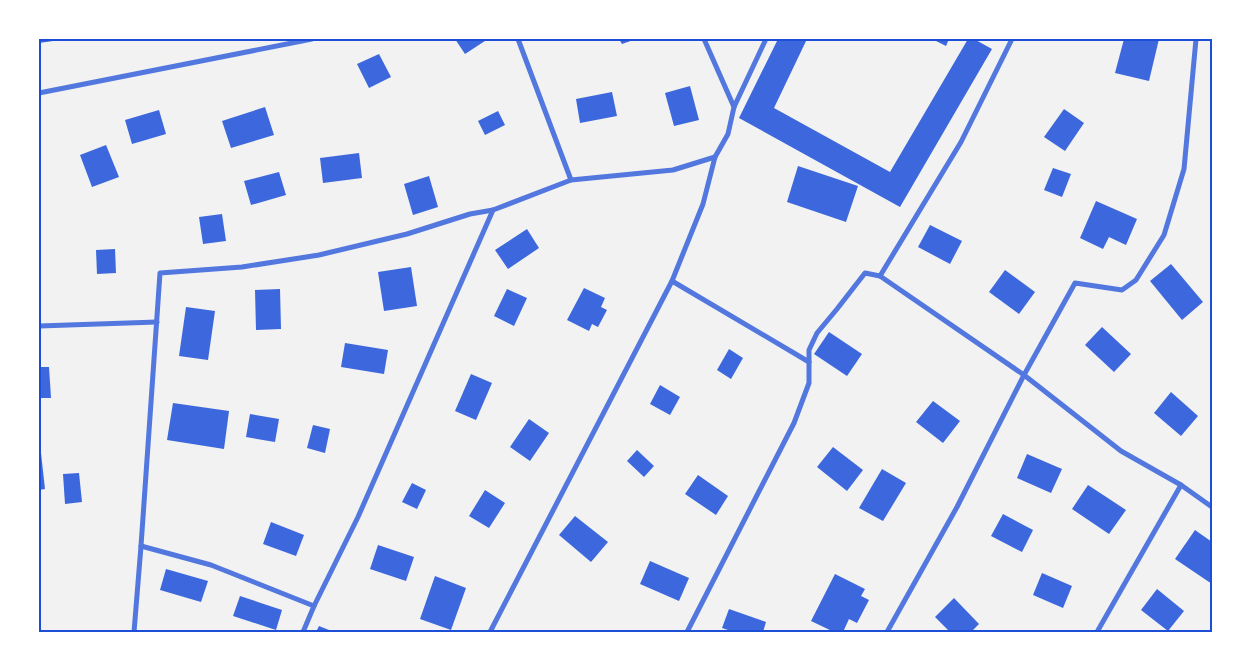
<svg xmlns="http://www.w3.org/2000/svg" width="1251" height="671" viewBox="0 0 1251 671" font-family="'Source Serif 4',serif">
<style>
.building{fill:#3d67dc}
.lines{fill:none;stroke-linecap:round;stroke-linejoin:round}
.minor{stroke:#5277de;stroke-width:5}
.neatline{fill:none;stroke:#1d4ed8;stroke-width:2}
</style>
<rect width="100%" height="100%" fill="#f2f2f2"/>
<!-- building -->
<g class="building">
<polygon points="39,39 60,39 60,40 39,43"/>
<polygon points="455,39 488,39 465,54"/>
<polygon points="619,39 636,39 622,44"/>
<polygon points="778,39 807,39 774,108 890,172 968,39 974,39 992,49 900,207 739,118"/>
<polygon points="932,39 949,39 946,46"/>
<polygon points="1124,39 1159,39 1149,81 1115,73"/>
<polygon points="379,54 391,77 369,88 357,64"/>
<polygon points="690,86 699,120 674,126 665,93"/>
<polygon points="612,92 617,116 580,123 576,99"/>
<polygon points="265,107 274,135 231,148 222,121"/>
<polygon points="1064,109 1084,123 1065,151 1044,137"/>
<polygon points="159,110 166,134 132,144 125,120"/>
<polygon points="498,111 505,125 485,135 478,121"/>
<polygon points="106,145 119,177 92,187 80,155"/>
<polygon points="359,153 362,178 323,183 320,158"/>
<polygon points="798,166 858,186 846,222 787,202"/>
<polygon points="1053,168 1071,174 1062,197 1044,190"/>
<polygon points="279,172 286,195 251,205 244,181"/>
<polygon points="429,176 438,207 413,215 404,184"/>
<polygon points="1096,201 1137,219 1126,245 1109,237 1103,249 1080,238"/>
<polygon points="222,214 226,241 203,244 199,217"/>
<polygon points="930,225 962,241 950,264 918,247"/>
<polygon points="527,229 539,248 508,269 495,250"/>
<polygon points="115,249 116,273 97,274 96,250"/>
<polygon points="1171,264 1203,302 1182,320 1150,281"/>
<polygon points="411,267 417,306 384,311 378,272"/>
<polygon points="1005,270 1035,292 1019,314 989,292"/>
<polygon points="584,288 605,298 601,307 607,310 598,327 592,324 589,331 567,320"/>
<polygon points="280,289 281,329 256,330 255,290"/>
<polygon points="507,289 527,298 514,326 494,316"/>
<polygon points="186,307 215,311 208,360 179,356"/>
<polygon points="1102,327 1131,354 1114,372 1085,345"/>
<polygon points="829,332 862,354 847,376 814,354"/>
<polygon points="345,343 388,350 384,374 341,367"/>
<polygon points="729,349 743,358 731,379 717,370"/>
<polygon points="39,367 49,367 51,398 39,398"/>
<polygon points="471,374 492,383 476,420 455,411"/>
<polygon points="660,385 680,397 670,415 650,404"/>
<polygon points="1171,392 1198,416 1181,436 1154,413"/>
<polygon points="933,401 960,421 943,443 916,422"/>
<polygon points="173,403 229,411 224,449 167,440"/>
<polygon points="250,414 279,419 275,442 246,437"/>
<polygon points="529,419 549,433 530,461 510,447"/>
<polygon points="313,425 330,429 325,453 307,448"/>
<polygon points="833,447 863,470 847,491 817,467"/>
<polygon points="637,450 654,466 644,477 627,461"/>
<polygon points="39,453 41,453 45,489 39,490"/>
<polygon points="1027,454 1062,469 1051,493 1017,478"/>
<polygon points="882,469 906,483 883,521 859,508"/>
<polygon points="79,473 82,502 65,504 63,474"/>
<polygon points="698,475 728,496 716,515 685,494"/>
<polygon points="412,483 426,490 417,509 402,502"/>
<polygon points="1088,485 1126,510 1109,534 1072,509"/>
<polygon points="485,490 505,503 489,528 469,516"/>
<polygon points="1003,514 1033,530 1022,552 991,536"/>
<polygon points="575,516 608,542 591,562 559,535"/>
<polygon points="271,522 304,535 296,556 263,544"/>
<polygon points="1195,530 1212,542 1212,584 1175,559"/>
<polygon points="378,545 414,557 406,581 370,569"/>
<polygon points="650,561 689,578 679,601 640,584"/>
<polygon points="166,569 208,581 201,602 160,590"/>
<polygon points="1042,573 1072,586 1063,608 1033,595"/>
<polygon points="835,574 865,589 861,596 869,600 857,623 849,619 843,632 834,632 811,621"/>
<polygon points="435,576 466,588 451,630 420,619"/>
<polygon points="1157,589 1184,611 1168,631 1141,610"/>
<polygon points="240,596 282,610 276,630 233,616"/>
<polygon points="954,598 979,624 971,632 950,632 935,617"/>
<polygon points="729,609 766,622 763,632 734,632 722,628"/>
<polygon points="319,626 334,632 316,632"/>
</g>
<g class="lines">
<!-- minor -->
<g class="minor">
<polyline points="518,39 571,180"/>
<polyline points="704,39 734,107"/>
<polyline points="39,93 312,39"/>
<polyline points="880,276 961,142 1012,39"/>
<polyline points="672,281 809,362"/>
<polyline points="39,326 157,322"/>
<polyline points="141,546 211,565 314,606"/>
<polyline points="134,632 141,546 160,273 242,267 319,255 407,234 470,214 493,210 571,180 673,170 715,157"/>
<polyline points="303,632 314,606 358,517 493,210"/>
<polyline points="490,632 672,281 703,204 715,157 728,134 734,107 766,39"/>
<polyline points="687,632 794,423 809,383 809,350 817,333 837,309 865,273 880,276 1024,375 1121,451 1181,485 1212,507"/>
<polyline points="887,632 957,507 1024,375 1075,283 1122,290 1136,280 1164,235 1184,169 1196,39"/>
<polyline points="1097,632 1181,485"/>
</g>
</g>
<!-- border -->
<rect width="1251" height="671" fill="none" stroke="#ffffff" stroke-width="80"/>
<rect x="40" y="40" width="1171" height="591" class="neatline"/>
</svg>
